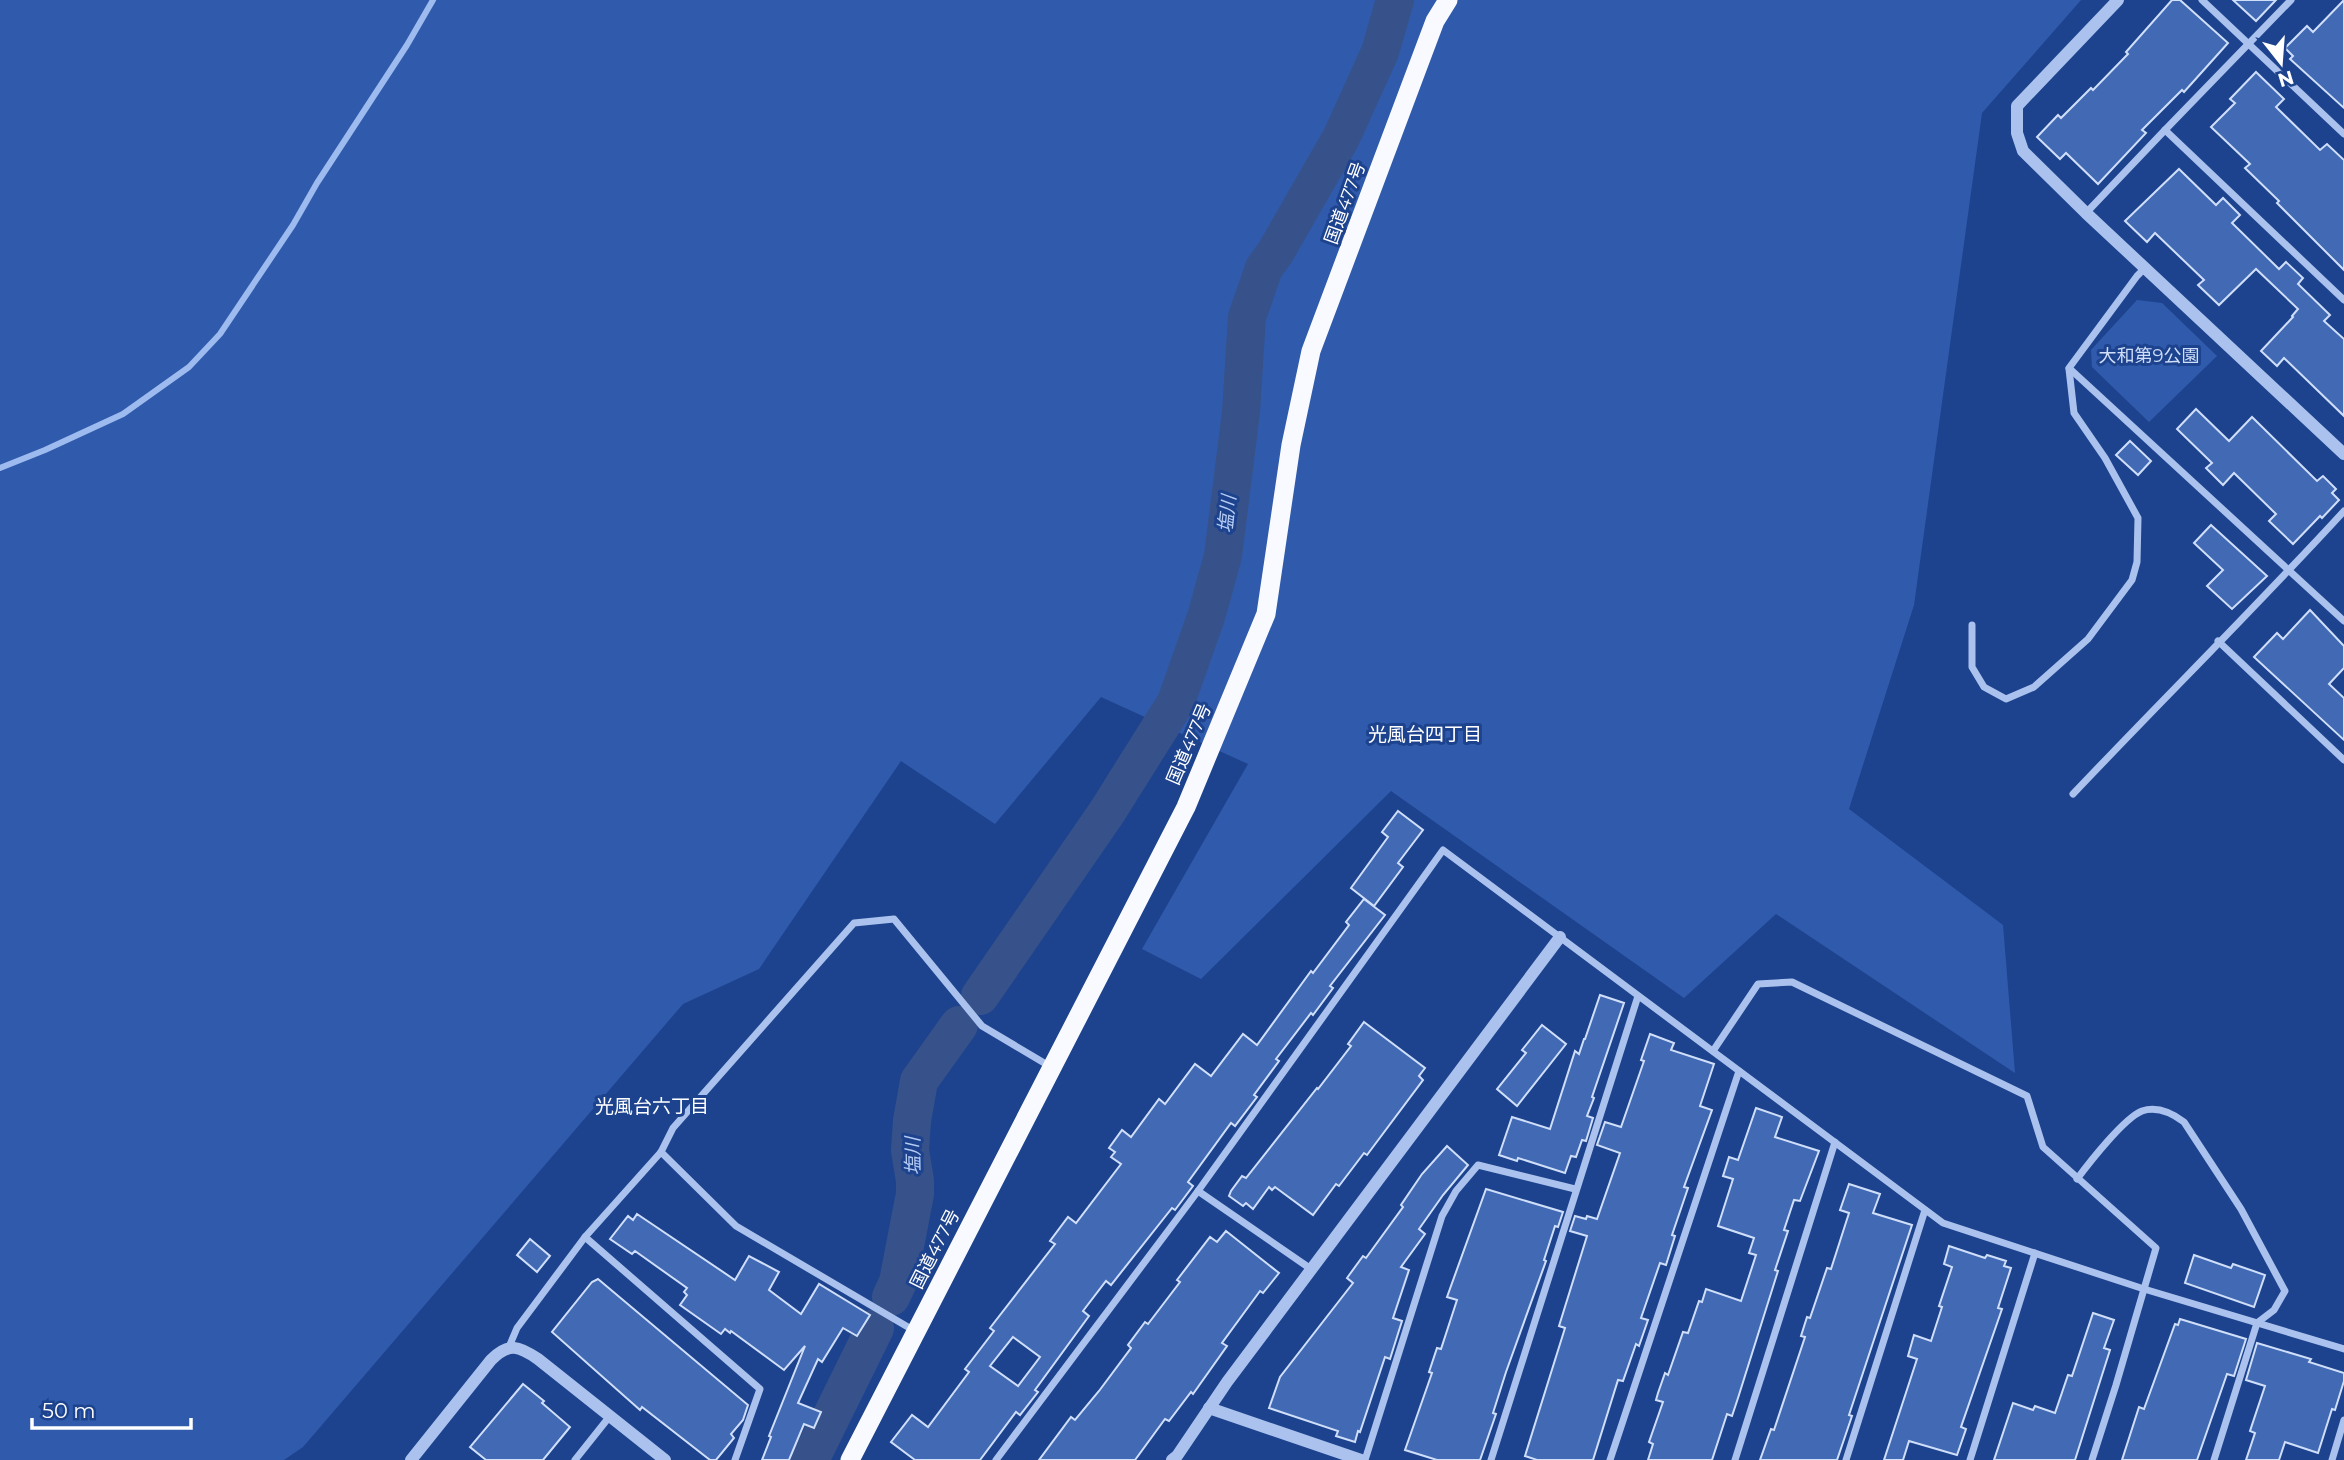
<svg xmlns="http://www.w3.org/2000/svg" width="2344" height="1460" viewBox="0 0 2344 1460" font-family="Montserrat,'Noto Sans JP',sans-serif">
<style>
.green{fill:#305bac}
.lines{fill:none;stroke-linecap:round;stroke-linejoin:round}
.stream{stroke:#9ebbef;stroke-width:6}
.river{stroke:#37528a;stroke-width:38}
.building{fill:#4169b4;stroke:#d0dff9;stroke-width:2;fill-rule:evenodd}
.minor{stroke:#aac2ed;stroke-width:7}
.tertiary{stroke:#aac2ed;stroke-width:12}
.trunk{stroke:#f8faff;stroke-width:19}
.labels{text-anchor:middle;dominant-baseline:central;stroke-width:6;stroke-linejoin:round;paint-order:stroke}
.street-label{font-size:18px;fill:#fff;stroke:#1d438e}
.park-label{font-size:18px;fill:#d0dff9;stroke:#1d438e}
.water-label{font-size:19px;font-style:italic;fill:#b6ccf4;stroke:#1d438e}
.neighbourhood-label{font-size:19px;fill:#fff;stroke:#1d438e}
</style>
<rect width="100%" height="100%" fill="#1d438e"/>
<!-- green -->
<g class="green">
<polygon points="0,0 2081,0 1982,113 1914,605 1849,809 2003,925 2015,1073 1776,914 1684,998 1391,791 1201,979 1142,949 1248,764 1101,697 995,824 901,761 759,969 683,1004 303,1447 284,1460 0,1460"/>
<polygon points="2137,300 2162,303 2217,356 2149,422 2092,367 2091,350"/>
</g>
<g class="lines">
<!-- stream -->
<polyline class="stream" points="0,468 45,450 123,414 189,367 220,334 293,225 317,183 407,45 433,0"/>
<!-- river -->
<g class="river">
<polyline points="980,996 1107,812 1176,702 1206,617 1223,556 1241,412 1247,317 1264,268 1275,253 1341,138 1380,52 1395,0"/>
<polyline points="891,1297 898,1282 915,1194 915,1181 910,1150 912,1121 919,1081 959,1025"/>
<polyline points="810,1460 875,1328"/>
</g>
</g>
<!-- building -->
<g class="building">
<polygon points="2172,0 2180,0 2228,43 2184,92 2182,90 2142,130 2146,133 2098,184 2066,153 2060,159 2037,137 2058,115 2061,118 2091,88 2093,90 2128,54 2126,52"/>
<polygon points="2233,0 2276,0 2256,21"/>
<polygon points="2344,0 2344,108 2290,59 2293,56 2285,48 2307,26 2313,32"/>
<polygon points="2256,72 2284,99 2276,107 2320,150 2327,144 2344,160 2344,270 2277,203 2279,201 2245,168 2250,164 2211,127 2235,103 2230,99"/>
<polygon points="2179,169 2216,205 2223,198 2240,215 2232,223 2279,269 2286,262 2303,278 2298,284 2330,315 2324,321 2344,339 2344,416 2284,358 2277,366 2261,351 2293,317 2292,316 2298,309 2256,269 2219,305 2198,285 2204,280 2155,233 2147,242 2125,221"/>
<polygon points="2196,409 2229,441 2252,417 2317,481 2323,476 2336,489 2332,493 2339,500 2322,518 2320,516 2293,544 2269,521 2276,514 2234,473 2223,485 2206,468 2212,463 2177,429"/>
<polygon points="2130,441 2151,461 2138,475 2116,455"/>
<polygon points="2211,525 2267,576 2232,609 2207,586 2223,570 2194,543"/>
<polygon points="2310,610 2344,646 2344,668 2329,684 2344,698 2344,740 2254,657 2277,633 2283,639"/>
<polygon points="1398,811 1423,830 1398,863 1403,867 1374,906 1351,888 1388,837 1382,832"/>
<path d="M 1364,899 L 1385,915 L 1330,986 L 1333,988 L 1313,1015 L 1311,1013 L 1276,1059 L 1279,1061 L 1254,1095 L 1257,1097 L 1235,1126 L 1231,1123 L 1188,1182 L 1193,1186 L 1175,1210 L 1172,1208 L 1111,1285 L 1106,1281 L 1083,1311 L 1089,1316 L 1035,1390 L 1038,1392 L 1020,1415 L 1016,1412 L 980,1460 L 915,1460 L 891,1442 L 912,1415 L 928,1427 L 969,1372 L 965,1369 L 994,1331 L 990,1328 L 1055,1244 L 1050,1241 L 1068,1217 L 1076,1223 L 1121,1164 L 1111,1157 L 1115,1152 L 1109,1148 L 1122,1130 L 1131,1137 L 1159,1099 L 1165,1104 L 1195,1064 L 1211,1076 L 1243,1034 L 1257,1045 L 1311,971 L 1313,973 L 1349,925 L 1346,922 ZM 1013,1337 L 1040,1357 L 1018,1386 L 990,1366 Z"/>
<polygon points="1600,995 1624,1003 1592,1097 1594,1098 1587,1116 1593,1118 1586,1141 1582,1140 1576,1157 1571,1156 1565,1173 1518,1158 1517,1161 1499,1155 1512,1117 1550,1129 1575,1051 1579,1054 1584,1039 1585,1039"/>
<polygon points="1364,1022 1425,1068 1419,1076 1423,1080 1367,1155 1364,1153 1339,1186 1336,1184 1313,1215 1275,1187 1272,1190 1269,1187 1253,1209 1246,1203 1243,1206 1229,1196 1231,1191 1242,1176 1246,1178 1317,1088 1318,1089 1351,1046 1348,1044"/>
<polygon points="1542,1025 1566,1044 1517,1106 1497,1089 1526,1053 1522,1050"/>
<polygon points="1650,1034 1674,1043 1671,1050 1714,1064 1700,1106 1712,1110 1684,1187 1688,1188 1672,1235 1675,1236 1666,1265 1660,1263 1641,1318 1648,1320 1639,1346 1636,1344 1623,1381 1618,1380 1593,1460 1537,1460 1525,1456 1565,1328 1559,1326 1587,1236 1570,1231 1575,1216 1586,1219 1587,1216 1597,1219 1620,1153 1597,1145 1605,1122 1621,1127 1644,1061 1641,1060"/>
<polygon points="1756,1108 1782,1117 1775,1137 1819,1151 1800,1201 1794,1200 1784,1230 1788,1231 1775,1270 1778,1271 1738,1398 1732,1416 1727,1414 1712,1460 1648,1460 1653,1444 1649,1442 1663,1402 1656,1400 1658,1393 1665,1373 1668,1375 1683,1332 1688,1333 1699,1301 1702,1302 1706,1289 1741,1301 1756,1255 1749,1253 1754,1238 1718,1226 1733,1179 1723,1176 1729,1157 1738,1160"/>
<polygon points="1447,1146 1468,1165 1443,1195 1419,1229 1425,1234 1401,1267 1409,1270 1393,1318 1402,1321 1390,1359 1385,1357 1360,1432 1358,1431 1355,1442 1336,1436 1338,1431 1269,1408 1280,1377 1353,1283 1347,1278 1363,1256 1366,1258 1403,1207 1401,1205 1422,1174"/>
<polygon points="1849,1184 1880,1194 1873,1213 1912,1225 1849,1415 1852,1416 1837,1460 1760,1460 1771,1429 1774,1430 1805,1337 1801,1336 1807,1317 1810,1318 1827,1268 1831,1269 1849,1213 1840,1210"/>
<polygon points="1486,1189 1563,1212 1558,1227 1555,1226 1544,1260 1546,1261 1506,1372 1493,1413 1496,1414 1480,1460 1437,1460 1405,1450 1432,1373 1429,1372 1437,1348 1441,1349 1457,1300 1447,1297"/>
<polygon points="637,1214 735,1280 749,1256 779,1272 769,1290 801,1314 819,1284 870,1315 857,1336 843,1328 822,1362 818,1359 798,1403 821,1412 814,1428 804,1424 789,1460 762,1460 771,1437 769,1436 805,1346 784,1370 731,1331 730,1333 725,1329 721,1334 680,1305 687,1295 684,1292 687,1288 635,1251 632,1254 610,1239 628,1216 633,1220"/>
<polygon points="1226,1231 1279,1273 1263,1293 1260,1291 1222,1343 1227,1346 1193,1394 1191,1392 1169,1421 1165,1419 1135,1460 1039,1460 1071,1417 1075,1420 1099,1391 1131,1348 1128,1345 1145,1322 1148,1324 1180,1282 1177,1280 1210,1237 1217,1242"/>
<polygon points="530,1239 550,1256 537,1272 517,1255"/>
<polygon points="1949,1246 1985,1258 1987,1255 2006,1261 2004,1266 2011,1268 1998,1308 2002,1309 1961,1427 1966,1429 1957,1455 1909,1441 1903,1460 1884,1460 1917,1359 1908,1356 1914,1335 1931,1341 1942,1307 1939,1306 1952,1267 1944,1264"/>
<polygon points="2194,1255 2231,1268 2233,1264 2265,1275 2254,1307 2185,1283"/>
<polygon points="598,1279 748,1405 743,1420 731,1434 734,1438 716,1460 710,1460 642,1407 640,1410 552,1332 592,1282"/>
<polygon points="2093,1313 2114,1320 2104,1348 2110,1350 2075,1460 1994,1460 2013,1403 2033,1410 2035,1406 2055,1413 2068,1375 2072,1376"/>
<polygon points="2180,1319 2246,1339 2234,1376 2227,1374 2197,1460 2122,1460 2139,1407 2144,1409 2175,1324 2178,1325"/>
<polygon points="2257,1343 2311,1359 2309,1362 2344,1373 2344,1381 2335,1410 2332,1409 2318,1453 2285,1442 2279,1460 2246,1460 2255,1433 2250,1431 2265,1386 2246,1380"/>
<polygon points="523,1384 544,1401 542,1403 570,1427 543,1460 486,1460 470,1447"/>
</g>
<g class="lines">
<!-- minor -->
<g class="minor">
<polyline points="2202,0 2344,134"/>
<polyline points="2165,130 2291,0"/>
<polyline points="2086,213 2165,130 2344,300"/>
<polyline points="2145,268 2137,276 2069,368 2344,621"/>
<polyline points="1972,625 1972,667 1984,687 2006,699 2034,687 2088,639 2132,580 2137,562 2138,518 2105,458 2074,413 2069,369"/>
<polyline points="2218,641 2344,760"/>
<path d="M 2073,794 C 2163,699 2256,607 2344,511"/>
<polyline points="1713,1051 1758,984 1792,982 2027,1096 2043,1147 2156,1248 2116,1385 2092,1460"/>
<polyline points="661,1152 736,1226 913,1330"/>
<path d="M 2077,1179 C 2089,1163 2124,1118 2142,1111 C 2157,1106 2172,1113 2184,1122 L 2241,1209 L 2285,1291 L 2274,1310 L 2257,1323 L 2214,1460"/>
<polyline points="1198,1191 1311,1269"/>
<polyline points="585,1237 760,1389 735,1460"/>
<polyline points="509,1347 517,1328 585,1237 661,1152 673,1128 854,923 894,919 982,1026 1051,1067"/>
<polyline points="575,1460 610,1416"/>
<polyline points="996,1460 1198,1191 1443,850 1943,1223 2144,1289 2344,1349"/>
<polyline points="1365,1460 1442,1216 1456,1191 1478,1165 1575,1189"/>
<polyline points="1491,1460 1638,996"/>
<polyline points="1610,1460 1739,1071"/>
<polyline points="1735,1460 1835,1142"/>
<polyline points="1846,1460 1925,1210"/>
<polyline points="1970,1460 2035,1253"/>
<polyline points="2332,1460 2344,1420"/>
</g>
<!-- tertiary -->
<g class="tertiary">
<polyline points="2118,0 2017,106 2017,133 2023,151 2086,213 2344,454"/>
<polyline points="1209,1408 1361,1460"/>
<path d="M 411,1460 L 491,1360 C 509,1342 519,1346 538,1359 L 665,1460"/>
<polyline points="1172,1460 1177,1456 1227,1382 1560,937"/>
</g>
<!-- trunk -->
<polyline class="trunk" points="850,1460 1186,807 1266,614 1291,445 1311,351 1435,21 1448,0"/>
</g>
<g class="labels">
<!-- street labels -->
<g class="street-label">
<text transform="translate(1345 203) rotate(-70)">国道477号</text>
<text transform="translate(1189 744) rotate(-67)">国道477号</text>
<text transform="translate(935 1249) rotate(-63)">国道477号</text>
</g>
<!-- park labels -->
<g class="park-label">
<text x="2149" y="356">大和第9公園</text>
</g>
<!-- water labels -->
<g class="water-label">
<text transform="translate(1227 514) rotate(-84)">塩川</text>
<text transform="translate(913 1156) rotate(-91)">塩川</text>
</g>
<!-- neighbourhood labels -->
<g class="neighbourhood-label">
<text x="1425" y="734">光風台四丁目</text>
<text x="652" y="1106">光風台六丁目</text>
</g>
</g>
<!-- north arrow -->
<g transform="translate(2281 63) rotate(163)" stroke="#1d438e" stroke-width="5" paint-order="stroke">
<path d="M0-5L12 26L0 18L-12 26Z" fill="#ffffff"/>
<text y="-10" font-size="19" font-weight="bold" text-anchor="middle" fill="#ffffff">N</text>
</g>
<!-- scale -->
<path d="M32 1418v10h159v-10" fill="none" stroke="#ffffff" stroke-width="3.5"/>
<text x="42" y="1418" font-size="21" fill="#ffffff" stroke="#1d438e" stroke-width="5" paint-order="stroke">50 m</text>
</svg>
